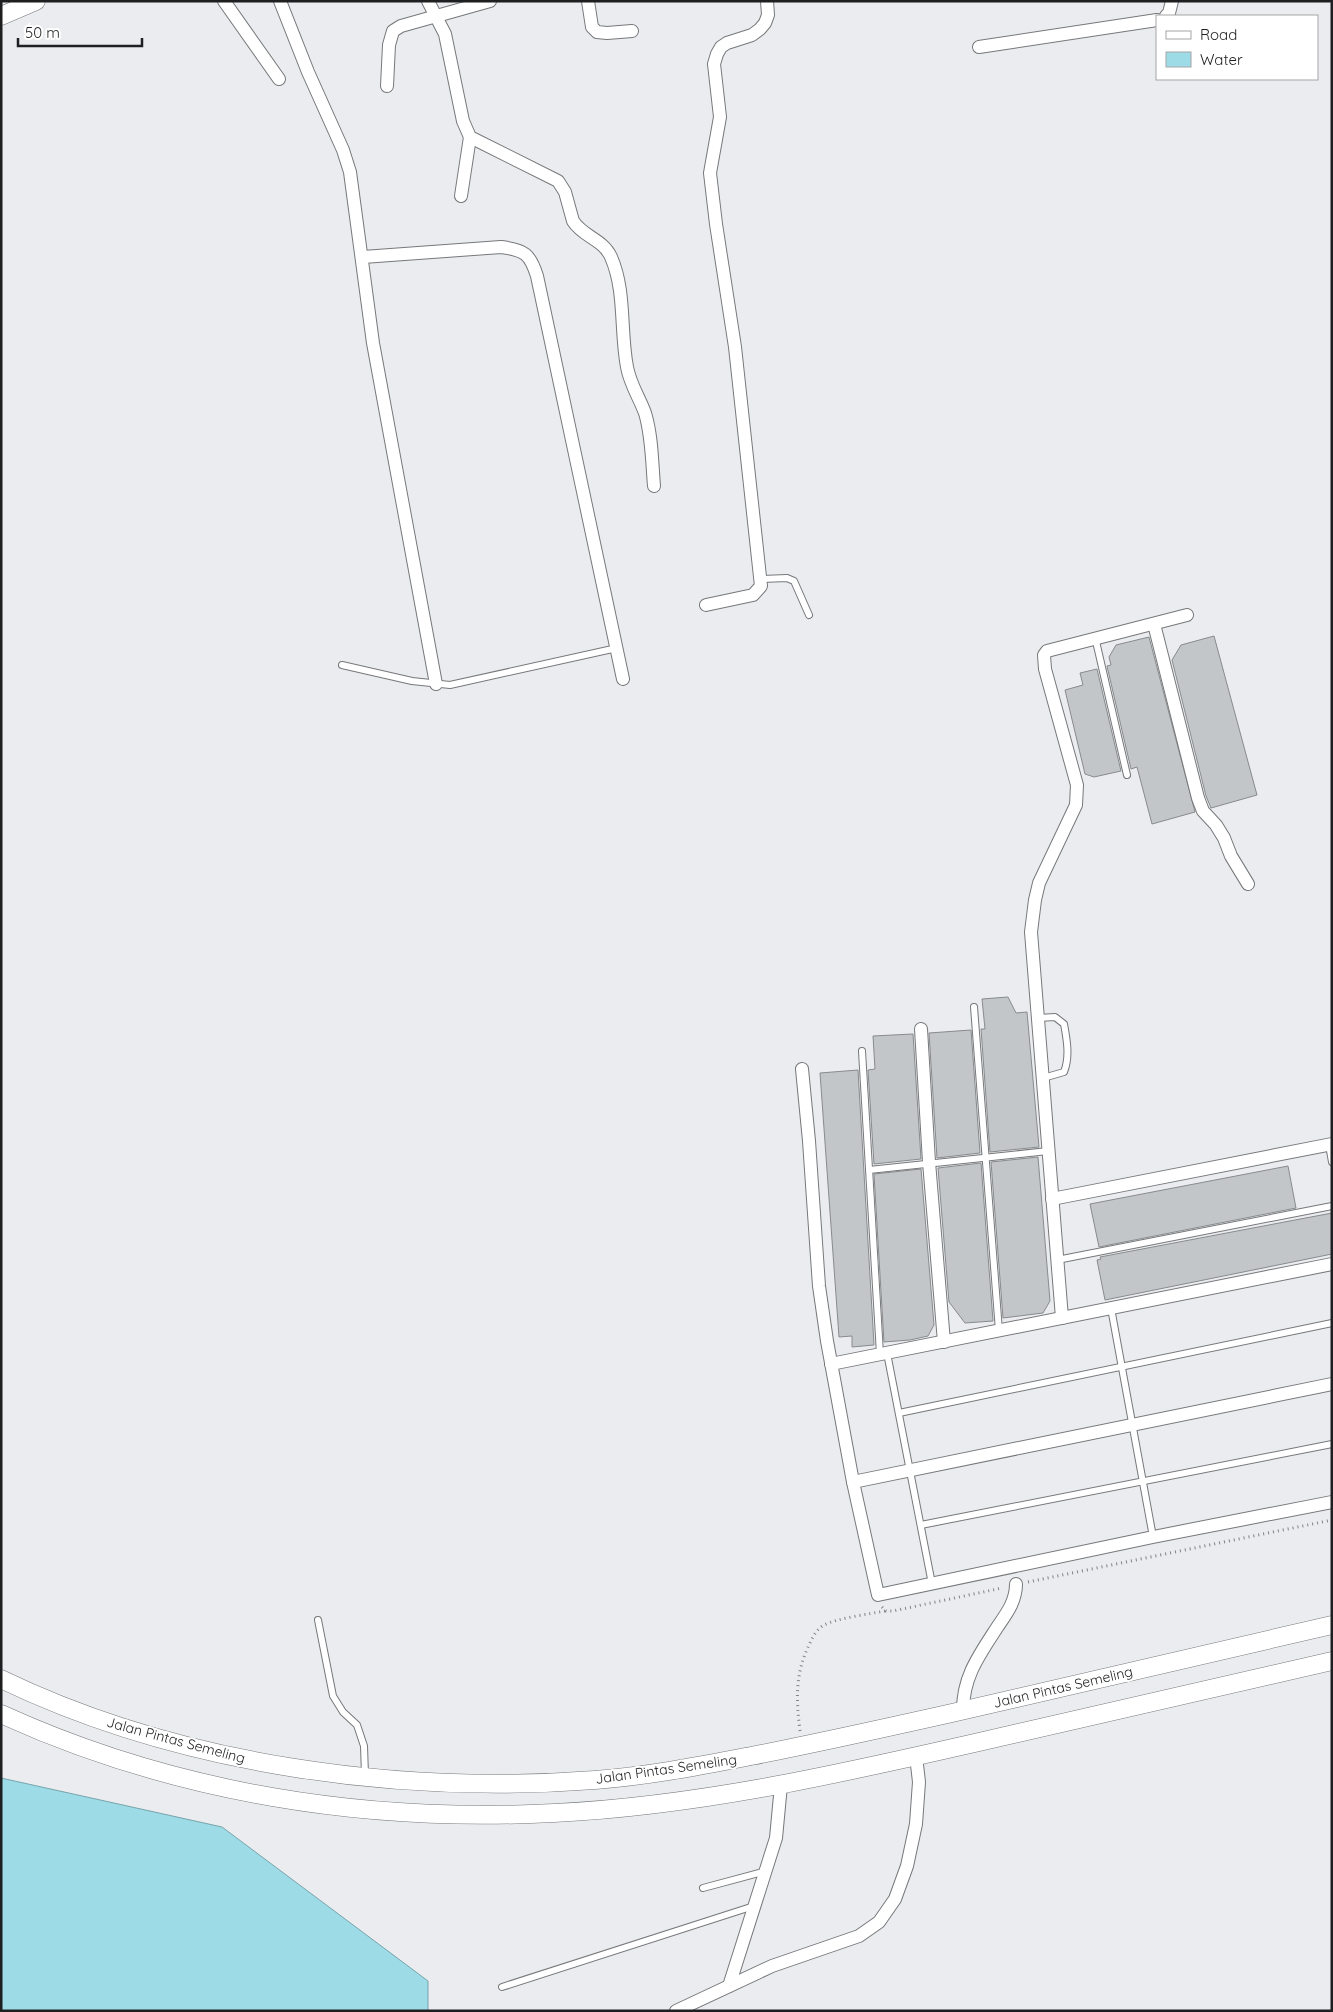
<svg xmlns="http://www.w3.org/2000/svg" width="1333" height="2012" viewBox="0 0 1333 2012" font-family="Quicksand,sans-serif">
<style>
.water{fill:#9ddce7;stroke:#77a3ab}
.building{fill:#c3c6c8;stroke:#888b8d}
.lines{fill:none;stroke-linecap:round;stroke-linejoin:round}
.service-casing{stroke:#76787a;stroke-width:8}
.minor-casing{stroke:#76787a;stroke-width:14}
.secondary-casing{stroke:#76787a;stroke-width:19}
.path{stroke:#818385;stroke-width:3;stroke-dasharray:1 4;stroke-linecap:butt}
.service{stroke:#fff;stroke-width:6}
.minor{stroke:#fff;stroke-width:12}
.secondary{stroke:#fff;stroke-width:18}
.labels{text-anchor:middle;dominant-baseline:central;stroke-width:4;stroke-linejoin:round;paint-order:stroke}
.street-label{font-size:14px;fill:#1e1f20;stroke:#fff}
</style>
<rect width="100%" height="100%" fill="#eaecef"/>
<!-- water -->
<polygon class="water" points="1,1778 222,1827 428,1981 428,2011 1,2011"/>
<!-- building -->
<g class="building">
<polygon points="1214,636 1257,795 1211,808 1206,796 1172,660 1181,645"/>
<polygon points="1149,637 1195,812 1152,824 1137,767 1131,769 1107,666 1111,665 1109,657 1116,645"/>
<polygon points="1097,669 1121,771 1094,777 1085,774 1065,690 1083,685 1080,673"/>
<polygon points="1008,997 1016,1013 1027,1012 1039,1147 990,1152 981,1029 985,1029 982,999"/>
<polygon points="971,1030 980,1153 937,1158 929,1033"/>
<polygon points="913,1034 921,1159 874,1164 868,1070 875,1069 873,1036"/>
<polygon points="858,1070 874,1345 852,1347 852,1336 839,1337 820,1073"/>
<polygon points="1038,1157 1050,1301 1043,1313 1003,1318 991,1162"/>
<polygon points="981,1163 993,1321 965,1323 949,1302 938,1168"/>
<polygon points="1288,1166 1296,1208 1099,1247 1090,1204"/>
<polygon points="921,1169 934,1325 928,1336 910,1340 884,1342 874,1174"/>
<polygon points="1332,1213 1332,1254 1105,1300 1097,1260 1101,1259 1100,1257"/>
</g>
<g class="lines">
<!-- service casing -->
<g class="service-casing">
<g id="service">
<polyline points="761,579 787,578 794,581 809,615"/>
<polyline points="1095,637 1127,775"/>
<polyline points="342,665 412,681 450,685 617,648"/>
<polyline points="974,1007 999,1331"/>
<path d="M 1038,1018 L 1055,1017 L 1064,1024 C 1067,1040 1070,1057 1064,1072 L 1043,1078"/>
<polyline points="862,1051 880,1354"/>
<polyline points="1329,1145 1332,1162"/>
<polyline points="869,1170 1048,1151"/>
<polyline points="1057,1260 1332,1206"/>
<polyline points="1111,1308 1153,1537"/>
<polyline points="887,1353 932,1584"/>
<polyline points="899,1413 1332,1323"/>
<polyline points="921,1525 1332,1444"/>
<polyline points="318,1620 333,1696 343,1712 357,1725 364,1746 365,1775"/>
<polyline points="703,1888 766,1871"/>
<polyline points="502,1987 754,1906"/>
</g>
</g>
<!-- minor casing -->
<g class="minor-casing">
<g id="minor">
<polyline points="224,1 279,79"/>
<polyline points="280,1 308,72 343,150 350,172 373,343 436,684"/>
<path d="M 428,1 L 445,34 L 463,121 L 470,137 L 558,181 L 565,192 L 573,221 C 583,237 603,239 611,257 C 626,291 620,331 627,367 C 630,384 639,397 645,413 C 652,436 652,462 654,486"/>
<polyline points="588,1 592,27 597,32 607,33 632,31"/>
<polyline points="1166,16 1169,13 1172,1"/>
<polyline points="979,47 1157,20"/>
<polyline points="387,86 389,45 393,31 401,26 490,1"/>
<polyline points="461,196 470,137"/>
<path d="M 363,257 L 501,247 C 525,250 530,254 537,276 L 623,679"/>
<polyline points="706,605 753,595 761,586 735,347 716,224 710,173 720,117 714,64 717,54 721,47 727,43 752,35 760,29 765,23 768,15 767,1"/>
<polyline points="1154,624 1198,798 1203,811 1216,825 1224,838 1231,856 1248,884"/>
<polyline points="921,1029 929,1162 944,1342"/>
<polyline points="802,1069 809,1141 819,1286 827,1341 853,1482 878,1595 1153,1537 1332,1502"/>
<polyline points="1052,1199 1332,1144"/>
<polyline points="1062,1318 1031,932 1035,900 1039,883 1076,805 1077,785 1045,669 1044,655 1047,651 1187,615"/>
<polyline points="831,1364 1332,1264"/>
<polyline points="853,1482 1332,1384"/>
<path d="M 963,1710 C 963,1676 980,1654 998,1626 C 1007,1613 1016,1601 1016,1584"/>
<polyline points="729,1986 776,1838 781,1785"/>
<polyline points="676,2011 772,1966 859,1936 879,1922 895,1899 907,1866 916,1824 919,1782 916,1756"/>
</g>
</g>
<!-- secondary casing -->
<g class="secondary-casing">
<g id="secondary">
<polyline points="1,16 36,1"/>
<path d="M 1,1679 C 179,1765 399,1795 595,1780 C 648,1776 699,1766 751,1756 C 818,1743 885,1728 952,1713 C 1078,1683 1205,1654 1332,1625"/>
<path d="M 1,1714 C 174,1793 365,1823 554,1813 C 698,1806 839,1774 979,1742 C 1096,1715 1214,1688 1332,1661"/>
</g>
</g>
<!-- path -->
<g class="path">
<polyline points="1028,1582 1332,1520"/>
<polyline points="882,1607 886,1611 893,1611 1002,1588"/>
<path d="M 800,1731 C 796,1698 795,1673 810,1643 C 813,1636 817,1629 824,1625 C 838,1618 869,1614 885,1611"/>
</g>
<!-- service -->
<use href="#service" class="service"/>
<!-- minor -->
<use href="#minor" class="minor"/>
<!-- secondary -->
<use href="#secondary" class="secondary"/>
</g>
<g class="labels">
<!-- street labels -->
<g class="street-label">
<text transform="translate(1063 1687) rotate(-13)">Jalan Pintas Semeling</text>
<text transform="translate(176 1740) rotate(15)">Jalan Pintas Semeling</text>
<text transform="translate(666 1769) rotate(-8)">Jalan Pintas Semeling</text>
</g>
</g>
<!-- border -->
<rect width="1333" height="2012" fill="none" stroke="#1e1f20" stroke-width="5"/>
<!-- legend -->
<rect x="1156" y="15" width="162" height="65" fill="#ffffff" stroke="#a5a5a6"/>
<rect x="1166" y="31" width="25" height="8" fill="#ffffff" stroke="#a5a5a6"/>
<text x="1200" y="40" font-size="15" fill="#1e1f20">Road</text>
<rect x="1166" y="52" width="25" height="15" fill="#9ddce7" stroke="#a5a5a6"/>
<text x="1200" y="65" font-size="15" fill="#1e1f20">Water</text>
<!-- scale -->
<path d="M18 38v8h124v-8" fill="none" stroke="#1e1f20" stroke-width="2.5"/>
<text x="25" y="38" font-size="15" fill="#1e1f20" stroke="#ffffff" stroke-width="4" paint-order="stroke">50 m</text>
</svg>
